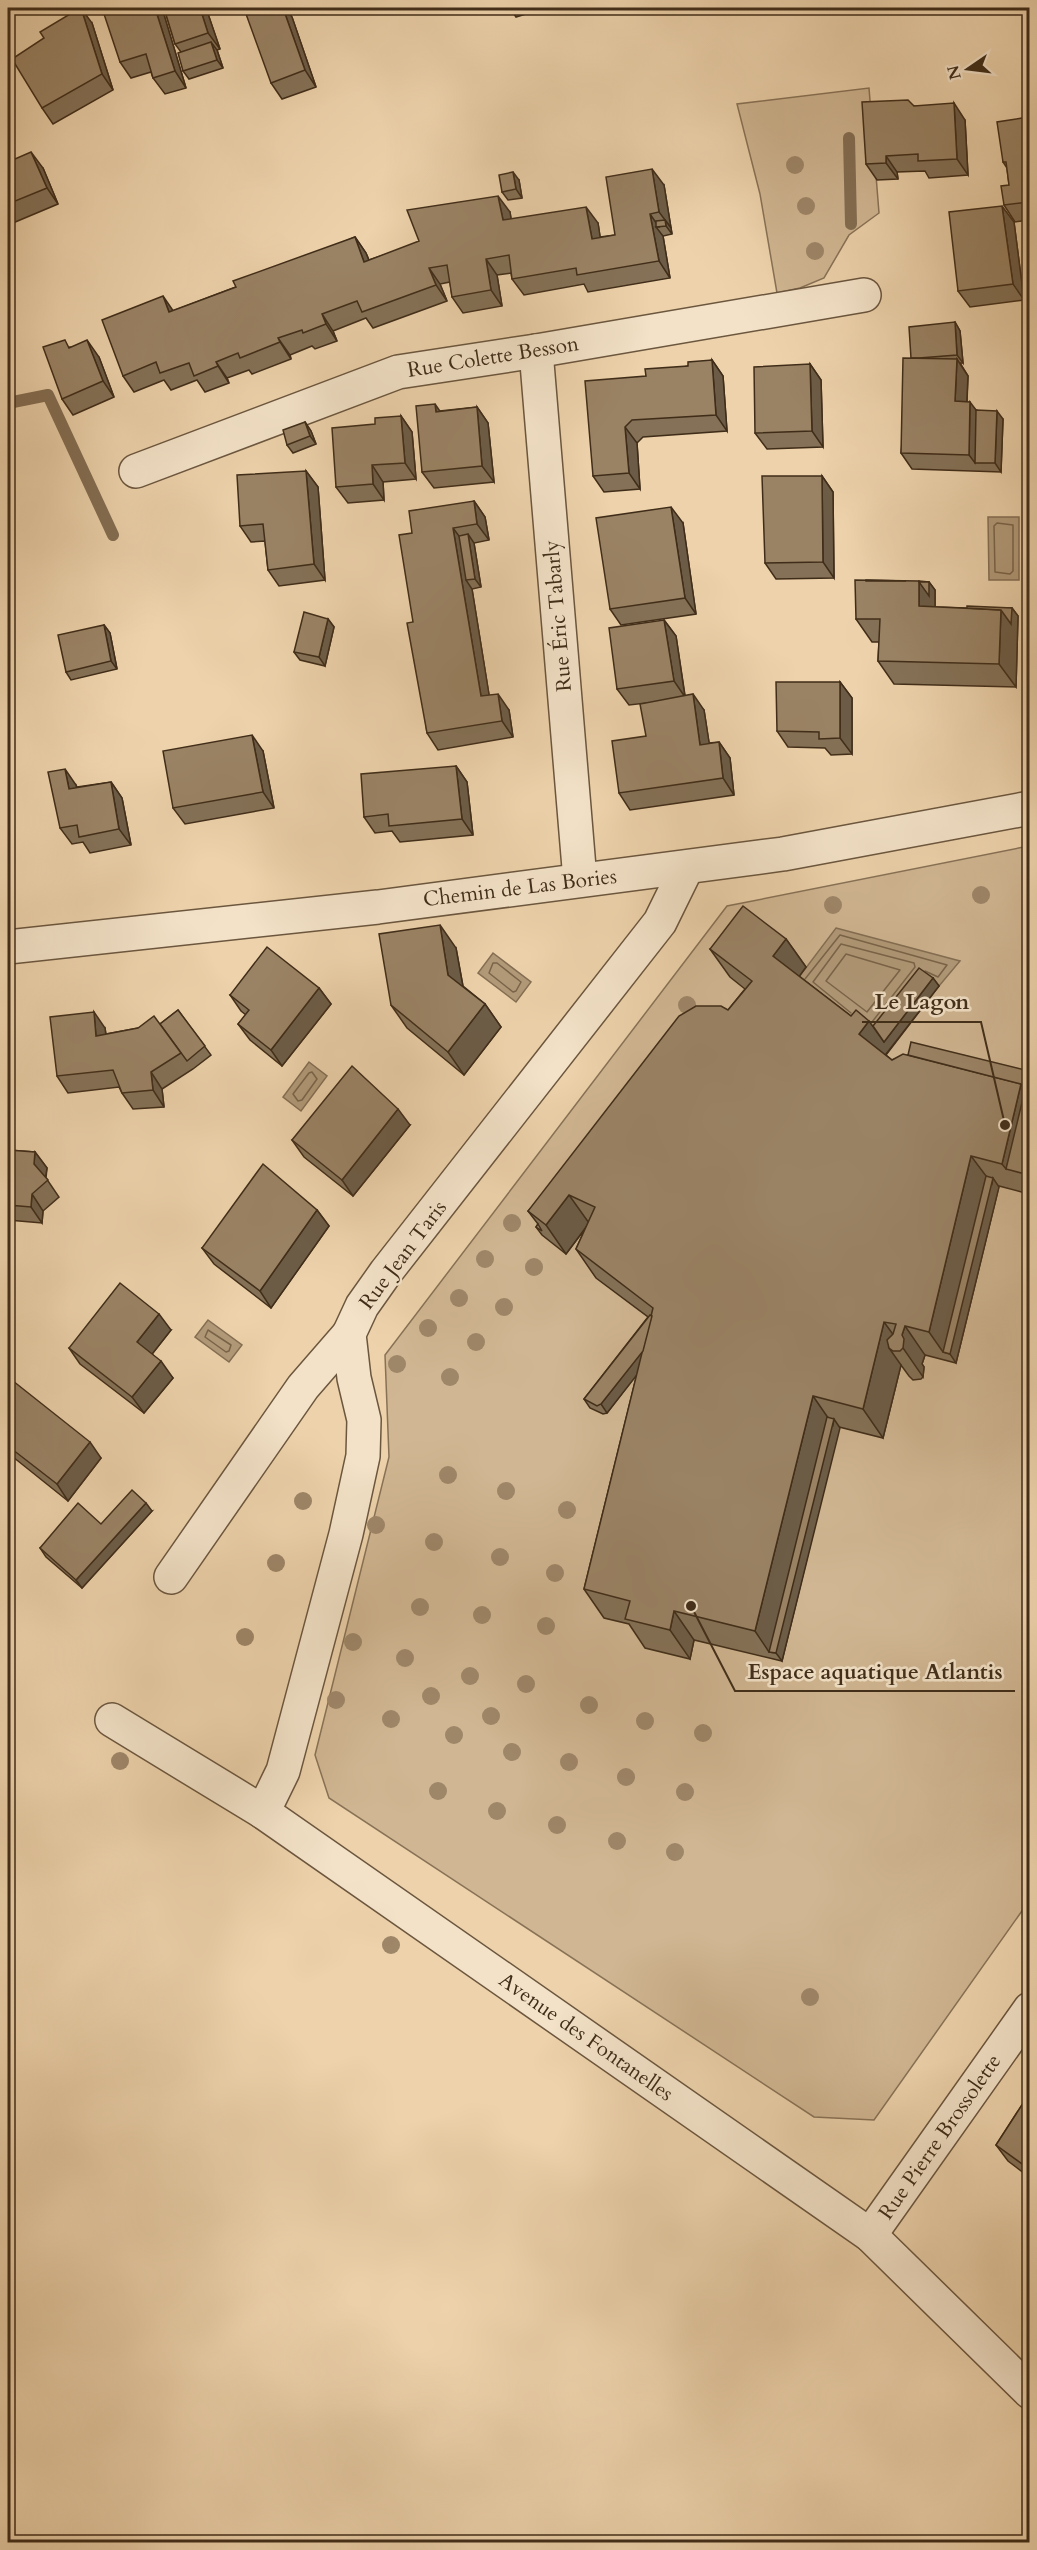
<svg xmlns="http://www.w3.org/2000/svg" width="1037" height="2550" viewBox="0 0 1037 2550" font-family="Cardo,serif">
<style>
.green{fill:#d0b692;stroke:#887256;stroke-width:1.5}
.water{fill:#b29a79;stroke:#846e53;stroke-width:1.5}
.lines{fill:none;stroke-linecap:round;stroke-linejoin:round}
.shore{stroke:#796449;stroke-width:1.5}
.stream{stroke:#846e53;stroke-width:12}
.minor-casing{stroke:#6b563e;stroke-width:36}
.minor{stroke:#f3e2c8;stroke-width:33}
.tree{fill:#9e8668}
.wall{fill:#847157;stroke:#402d19;stroke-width:1.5}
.shaded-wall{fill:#6c5c47;stroke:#402d19;stroke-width:1.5}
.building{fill:#9a8365;stroke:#402d19;stroke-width:1.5}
.labels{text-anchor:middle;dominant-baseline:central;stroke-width:5;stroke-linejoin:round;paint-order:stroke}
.street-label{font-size:21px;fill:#402d19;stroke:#f3e2c8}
.leader{fill:none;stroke:#402d19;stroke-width:2}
.callout-dot{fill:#402d19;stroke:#f3e2c8;stroke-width:2}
.callout-label{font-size:22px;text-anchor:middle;font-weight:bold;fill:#402d19;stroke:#f3e2c8;stroke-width:5;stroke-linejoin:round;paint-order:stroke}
</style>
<rect width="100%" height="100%" fill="#edd2ab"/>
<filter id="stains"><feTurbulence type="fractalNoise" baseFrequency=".00333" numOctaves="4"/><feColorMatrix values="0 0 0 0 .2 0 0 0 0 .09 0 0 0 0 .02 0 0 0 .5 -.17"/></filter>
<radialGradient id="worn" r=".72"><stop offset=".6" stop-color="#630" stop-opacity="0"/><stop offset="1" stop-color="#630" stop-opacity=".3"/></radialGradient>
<!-- green -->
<g class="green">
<polygon points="869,88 879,213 849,235 824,278 800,288 777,293 760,194 737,104"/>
<polygon points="1029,846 1029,1901 874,2120 814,2117 329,1798 315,1755 389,1457 385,1355 727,906"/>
</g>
<!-- water -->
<g class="water">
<polygon points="988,517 1019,517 1019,580 989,580"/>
<polygon points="836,928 960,961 939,986 871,1045 793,985"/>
<polygon points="493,953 531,982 516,1002 478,973"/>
<polygon points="309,1062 327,1076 301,1111 283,1097"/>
<polygon points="208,1320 242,1345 229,1362 195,1337"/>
</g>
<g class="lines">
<!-- shore -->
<g class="shore">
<polygon points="997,523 1013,525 1013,571 1010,574 995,572 994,526"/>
<polygon points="846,954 900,970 867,1012 826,981"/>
<polygon points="493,963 497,963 521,982 516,991 513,992 489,973"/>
<polyline points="805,979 840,935 947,965 938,977 925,971"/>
<polyline points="851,1013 813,982 841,944 914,963 915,967 872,1022"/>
<polygon points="312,1072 317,1079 302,1100 298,1101 293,1094 309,1073"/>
<polygon points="208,1330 231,1345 229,1351 226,1352 205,1337"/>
</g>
<!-- stream -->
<g class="stream">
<polyline points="849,138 851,224"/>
<polyline points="8,403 48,395 113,535"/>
</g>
<!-- minor casing -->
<g class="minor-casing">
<g id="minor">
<polyline points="536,351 580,880"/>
<polyline points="136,471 398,372 536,351 864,295"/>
<polyline points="8,947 378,907 783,854 1030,808"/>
<polyline points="171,1577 303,1387 349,1334"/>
<polyline points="112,1720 263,1812 870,2235 1030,2392"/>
<polyline points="263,1812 283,1771 346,1534 363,1456 364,1420 354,1378 349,1334 362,1306 386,1272 660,922 687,867"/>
<polyline points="870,2235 1030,2009"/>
</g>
</g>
<!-- minor -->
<use href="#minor" class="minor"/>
</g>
<!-- trees -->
<g class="tree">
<circle cx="795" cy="165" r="9"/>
<circle cx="806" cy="206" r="9"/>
<circle cx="815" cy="251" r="9"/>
<circle cx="981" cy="895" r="9"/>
<circle cx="833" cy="905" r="9"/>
<circle cx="687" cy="1005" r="9"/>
<circle cx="512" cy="1223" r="9"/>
<circle cx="485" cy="1259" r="9"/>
<circle cx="534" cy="1267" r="9"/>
<circle cx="459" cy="1298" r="9"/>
<circle cx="504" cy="1307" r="9"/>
<circle cx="428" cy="1328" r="9"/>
<circle cx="476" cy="1342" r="9"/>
<circle cx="397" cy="1364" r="9"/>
<circle cx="450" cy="1377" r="9"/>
<circle cx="448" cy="1475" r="9"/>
<circle cx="506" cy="1491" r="9"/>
<circle cx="303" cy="1501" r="9"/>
<circle cx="567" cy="1510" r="9"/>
<circle cx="376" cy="1525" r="9"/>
<circle cx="434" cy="1542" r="9"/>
<circle cx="500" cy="1557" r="9"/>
<circle cx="276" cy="1563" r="9"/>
<circle cx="555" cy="1573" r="9"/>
<circle cx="420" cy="1607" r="9"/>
<circle cx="482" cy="1615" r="9"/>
<circle cx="546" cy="1626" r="9"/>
<circle cx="245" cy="1637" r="9"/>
<circle cx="353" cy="1642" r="9"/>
<circle cx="405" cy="1658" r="9"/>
<circle cx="470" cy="1676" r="9"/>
<circle cx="526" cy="1684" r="9"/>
<circle cx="431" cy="1696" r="9"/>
<circle cx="336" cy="1700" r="9"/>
<circle cx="589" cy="1705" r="9"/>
<circle cx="491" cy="1716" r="9"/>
<circle cx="391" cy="1719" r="9"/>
<circle cx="645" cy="1721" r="9"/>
<circle cx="703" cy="1733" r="9"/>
<circle cx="454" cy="1735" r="9"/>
<circle cx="512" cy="1752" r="9"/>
<circle cx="120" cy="1761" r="9"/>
<circle cx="569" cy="1762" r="9"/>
<circle cx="626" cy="1777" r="9"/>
<circle cx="438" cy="1791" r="9"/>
<circle cx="685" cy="1792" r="9"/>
<circle cx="497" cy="1811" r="9"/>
<circle cx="557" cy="1825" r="9"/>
<circle cx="617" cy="1841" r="9"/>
<circle cx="675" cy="1852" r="9"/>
<circle cx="391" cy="1945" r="9"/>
<circle cx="810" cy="1997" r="9"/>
</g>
<!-- wall -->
<g class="wall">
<polygon points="162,8 186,88 165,94 153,78 151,72 131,78 120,62"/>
<polygon points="164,8 206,8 220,49 217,50 223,68 189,79 183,71 181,52 175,44"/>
<polygon points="263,8 285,8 292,17 316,87 282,99 271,83"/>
<polygon points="510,8 527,8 529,13 516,17"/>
<polygon points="92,23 113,90 53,124 42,108"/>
<polygon points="914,106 965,120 968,175 929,178 925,171 897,172 898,179 877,180 866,164"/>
<polygon points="1029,117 1029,220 1015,222 1004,205 1009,185 1007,168 1003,162"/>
<polygon points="8,162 43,168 58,204 8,225"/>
<polygon points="519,180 522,198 508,200 502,192"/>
<polygon points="664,185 672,234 663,236 670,278 588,292 584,284 524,295 512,279 511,273 497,275 502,306 463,313 452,297 450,282 440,284 447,301 373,328 366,318 333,331 337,341 315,349 312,346 290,355 291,359 252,374 249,370 227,378 229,383 205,392 197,380 171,390 164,380 134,392 123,376 173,311 236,287 355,237 366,253 369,260 510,212 511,219 598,223 600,237 615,235"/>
<polygon points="1014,222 1024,300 970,307 958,291"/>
<polygon points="955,322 960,331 963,363 960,363 968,376 967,402 976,410 1003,419 1001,472 912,469 901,453 911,358"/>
<polygon points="70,347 99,357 114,397 73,415 62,399"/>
<polygon points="712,360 723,376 727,431 643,437 637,443 640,489 604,492 593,476 646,376"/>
<polygon points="810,364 821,380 823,447 767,449 755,433"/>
<polygon points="477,407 488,423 494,482 434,488 422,472 440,411"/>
<polygon points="401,416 412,432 416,479 383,482 384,500 348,503 336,487"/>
<polygon points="305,422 311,431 316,444 293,453 287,445"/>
<polygon points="306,471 318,487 325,580 279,586 268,570 265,541 251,542 240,526"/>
<polygon points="822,476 833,492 834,578 776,579 765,563"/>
<polygon points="474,501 485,517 489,540 474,543 481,587 472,589 489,695 509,710 513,737 438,750 427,733 413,622 412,533"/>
<polygon points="683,523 696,614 621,625 610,609"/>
<polygon points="929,582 935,590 935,607 967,608 1012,608 1018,616 1016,687 894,684 878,661 879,642 872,642 856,619"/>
<polygon points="328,619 334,627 325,666 300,660 294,652"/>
<polygon points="664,620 676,636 685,695 704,710 709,743 719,742 730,758 734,795 630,810 619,793 646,736 646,703 629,705 617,689"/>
<polygon points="104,625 110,633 117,669 71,680 66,672"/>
<polygon points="840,682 852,698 852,754 831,755 825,748 788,747 777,731"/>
<polygon points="263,751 274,808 185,824 173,808"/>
<polygon points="456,766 467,782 473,835 400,842 392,831 375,833 364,817"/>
<polygon points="111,782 122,798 131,845 90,853 83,842 72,844 60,828 76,785 77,787"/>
<polygon points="786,939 806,967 799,976 851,1016 873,1026 933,978 939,986 886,1055 892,1060 908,1055 1029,1071 1029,1194 999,1186 956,1363 925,1355 922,1364 924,1367 923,1377 921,1379 913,1380 909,1376 901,1365 883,1438 839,1427 782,1661 694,1640 690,1659 645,1648 629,1624 604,1618 584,1589 637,1374 607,1413 603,1414 590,1408 584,1399 648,1317 596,1278 576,1249 585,1229 566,1254 542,1235 536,1227 538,1224 528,1211 728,1010 745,989 730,977 710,949"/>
<polygon points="456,948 463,986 485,1004 501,1027 464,1075 407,1028 391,1005"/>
<polygon points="319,988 331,1004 282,1066 250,1040 238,1024 246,1015 241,1011 230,995"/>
<polygon points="178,1010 211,1055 193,1069 162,1089 164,1107 133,1109 122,1093 119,1087 68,1093 57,1076 105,1028 106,1034 160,1024"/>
<polygon points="410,1125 353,1196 304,1157 292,1140"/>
<polygon points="8,1150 35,1152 47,1168 46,1178 59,1197 43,1211 42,1223 8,1220"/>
<polygon points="317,1210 329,1226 271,1308 214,1264 202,1248"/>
<polygon points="171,1330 152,1354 173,1378 144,1413 80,1364 69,1348"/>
<polygon points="8,1377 101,1458 68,1501 8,1453"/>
<polygon points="152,1511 82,1588 46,1557 40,1548"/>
<polygon points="1029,2094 1029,2177 1008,2161 996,2145"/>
</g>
<!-- shaded-wall -->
<g class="shaded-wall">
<polygon points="81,8 92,23 113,90 102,74"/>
<polygon points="155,8 162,8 186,88 175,71"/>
<polygon points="200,8 206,8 220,49 208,33"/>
<polygon points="283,8 285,8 292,17 316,87 305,70"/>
<polygon points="211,42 217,50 223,68 217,60"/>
<polygon points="954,103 965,120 968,175 957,159"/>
<polygon points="31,152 43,168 58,204 47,188"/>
<polygon points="886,156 897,172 898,179 886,163"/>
<polygon points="652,169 664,185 671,228 659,212"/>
<polygon points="513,172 519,180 522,198 516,189"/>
<polygon points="498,196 510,212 514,237 503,220"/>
<polygon points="1002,206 1014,222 1024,300 1013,284"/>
<polygon points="586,207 598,223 603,255 592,239"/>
<polygon points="650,214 659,227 656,227 663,236 670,278 659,261"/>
<polygon points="665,220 671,228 672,234 666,226"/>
<polygon points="355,237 366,253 376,278 364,262"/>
<polygon points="486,259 497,275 502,306 491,290"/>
<polygon points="429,268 440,284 447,301 436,285"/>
<polygon points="163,296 174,312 169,312"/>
<polygon points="322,314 333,331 337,341 326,324"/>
<polygon points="955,322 960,331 963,363 957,355"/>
<polygon points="278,338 290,355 291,359 280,342"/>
<polygon points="87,340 99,357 114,397 103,381"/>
<polygon points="957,359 968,376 966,418 955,401"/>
<polygon points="712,360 723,376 727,431 716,415"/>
<polygon points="216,362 227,378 229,383 218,366"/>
<polygon points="810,364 821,380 823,447 812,431"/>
<polygon points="970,402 982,418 975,463 969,455"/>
<polygon points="435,404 446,420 436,412"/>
<polygon points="477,407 488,423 494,482 482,466"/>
<polygon points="997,411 1003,419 1001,472 995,463"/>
<polygon points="401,416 412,432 416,479 405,463"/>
<polygon points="305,422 311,431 316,444 310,436"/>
<polygon points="625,427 637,443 640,489 629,473"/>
<polygon points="372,465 383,482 384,500 373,484"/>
<polygon points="306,471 318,487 325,580 314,564"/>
<polygon points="822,476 833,492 834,578 823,562"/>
<polygon points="474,501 485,517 489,540 477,524"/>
<polygon points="671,507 683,523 696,614 685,598"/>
<polygon points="453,528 465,544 466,580 472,589 492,713 481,696"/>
<polygon points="468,534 474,543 481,587 475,579"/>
<polygon points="919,581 929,582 935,590 935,629 919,606"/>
<polygon points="1012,608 1018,616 1016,687 999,664 1001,610"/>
<polygon points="328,619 334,627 325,666 319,657"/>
<polygon points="664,620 676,636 685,697 674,681"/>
<polygon points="104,625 110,633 117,669 111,661"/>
<polygon points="840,682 852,698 852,754 840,738"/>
<polygon points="498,694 509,710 513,737 502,721"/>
<polygon points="693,694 704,710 712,761 700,745"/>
<polygon points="252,735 263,751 274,808 263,792"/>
<polygon points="719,742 730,758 734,795 723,778"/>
<polygon points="456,766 467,782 473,835 462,819"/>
<polygon points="65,769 76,785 80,805 69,789"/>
<polygon points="111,782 122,798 131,845 119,829"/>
<polygon points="440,925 456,948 465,998 448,975"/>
<polygon points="786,939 806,967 793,985 773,956"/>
<polygon points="933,978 939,986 879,1063 859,1034 869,1021 884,1042"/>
<polygon points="319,988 331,1004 282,1066 271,1050"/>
<polygon points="485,1004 501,1027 464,1075 448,1052"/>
<polygon points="94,1012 105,1028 108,1052 96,1036"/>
<polygon points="151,1072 162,1089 164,1107 153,1090"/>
<polygon points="1021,1084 1029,1096 1006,1169 1002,1164"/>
<polygon points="398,1109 410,1125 353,1196 342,1180"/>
<polygon points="35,1152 47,1168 45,1180 34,1164"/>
<polygon points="971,1156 992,1184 993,1178 999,1187 956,1363 950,1354 943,1352 929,1332"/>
<polygon points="32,1194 43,1211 42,1223 31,1207"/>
<polygon points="569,1195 589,1223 566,1254 546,1225"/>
<polygon points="317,1210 329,1226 271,1308 260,1291"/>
<polygon points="159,1314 171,1330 149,1358 137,1342"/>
<polygon points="884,1322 903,1348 889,1348 901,1365 883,1438 863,1409"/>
<polygon points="663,1325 669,1334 607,1413 601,1404"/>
<polygon points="905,1326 925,1355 922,1364 924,1367 923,1377 903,1348 902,1335"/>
<polygon points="161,1361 173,1378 144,1413 132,1397"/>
<polygon points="813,1396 833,1425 834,1419 840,1428 782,1661 776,1653 769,1652 755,1631"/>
<polygon points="90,1442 101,1458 68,1501 57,1484"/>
<polygon points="146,1503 152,1511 82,1588 76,1580"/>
<polygon points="674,1611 694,1640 690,1659 670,1630"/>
</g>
<!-- building -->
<g class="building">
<polygon points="80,8 81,8 102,74 42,108 12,59 44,38 40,32"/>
<polygon points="102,8 155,8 175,71 153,78 146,54 120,62"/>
<polygon points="164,8 200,8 208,33 175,44"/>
<polygon points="263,8 283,8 305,70 271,83 246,14"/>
<polygon points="211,42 217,60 183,71 178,53"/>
<polygon points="908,100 914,106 954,103 957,159 918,161 918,154 886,156 886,163 866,164 862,102"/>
<polygon points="1029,117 1029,202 1004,205 1001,186 1009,185 1006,162 1003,162 997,122"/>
<polygon points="31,152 47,188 8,204 8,162"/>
<polygon points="652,169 659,212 650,214 659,261 577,275 576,268 512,279 509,255 486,259 491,290 452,297 447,265 429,268 436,285 362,312 357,301 322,314 326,324 303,333 302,330 278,338 280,342 240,358 238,353 216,362 218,366 194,376 189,363 160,373 156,362 123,376 102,320 163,296 169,312 236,287 233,281 355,237 364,262 419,241 407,210 498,196 503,220 586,207 592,239 615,235 606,177"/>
<polygon points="513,172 516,189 502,192 499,175"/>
<polygon points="1002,206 1013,284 958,291 949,212"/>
<polygon points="665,220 666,226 656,227 656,221"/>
<polygon points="955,322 957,355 919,358 911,358 909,327"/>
<polygon points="65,340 69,348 87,340 103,381 62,399 43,347"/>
<polygon points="903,358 957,359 955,401 970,402 969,455 901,453"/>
<polygon points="712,360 716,415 632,420 625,427 629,473 593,476 585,381 646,376 645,369 688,366 688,362"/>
<polygon points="810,364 812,431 755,433 754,367"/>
<polygon points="435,404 436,412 477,407 482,466 422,472 416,406"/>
<polygon points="976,410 997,411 995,463 975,463"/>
<polygon points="401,416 405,463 372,465 373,484 336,487 332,428 375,424 375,418"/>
<polygon points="305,422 310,436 287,445 283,430"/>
<polygon points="306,471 314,564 268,570 263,524 240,526 237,475"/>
<polygon points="762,476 822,476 823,562 765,563"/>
<polygon points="474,501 477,524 453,528 481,696 498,694 502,721 427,733 407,623 413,622 399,535 412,533 409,511"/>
<polygon points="671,507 685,598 610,609 596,518"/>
<polygon points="468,534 475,579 466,580 459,536"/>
<polygon points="855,580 919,581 919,606 1001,610 999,664 878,661 880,619 856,619"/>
<polygon points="866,580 906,581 866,581"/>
<polygon points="919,582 929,582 929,596"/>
<polygon points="967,606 1012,608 1011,624 1001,610 967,608"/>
<polygon points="304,612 328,619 319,657 294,652"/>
<polygon points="664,620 674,681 617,689 609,628"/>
<polygon points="104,625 111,661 66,672 58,635"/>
<polygon points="776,682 840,682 840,738 819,739 819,732 777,731"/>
<polygon points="693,694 700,745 719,742 723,778 619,793 612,741 646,736 640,704"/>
<polygon points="252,735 263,792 173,808 163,751"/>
<polygon points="456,766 462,819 389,826 388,814 364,817 361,774"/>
<polygon points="65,769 69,789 111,782 119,829 79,837 77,825 60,828 48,772"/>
<polygon points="743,906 786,939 773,956 851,1016 856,1010 869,1021 859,1034 892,1060 903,1054 1021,1084 1002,1164 971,1156 929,1332 905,1326 902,1335 904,1339 903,1348 900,1351 893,1351 889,1348 887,1340 893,1334 896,1324 884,1322 863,1409 813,1396 755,1631 674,1611 670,1630 625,1619 630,1601 584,1589 653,1308 576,1249 595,1207 569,1195 546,1225 528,1211 679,1016 696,1006 721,1006 728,1010 752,981 710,949"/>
<polygon points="440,925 448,975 485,1004 448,1052 391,1005 379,934"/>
<polygon points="267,947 319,988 271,1050 238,1024 249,1010 230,995"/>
<polygon points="919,968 933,978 884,1042 873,1026"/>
<polygon points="178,1010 205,1046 187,1061 160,1024"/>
<polygon points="94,1012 96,1036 138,1028 154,1016 181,1053 151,1072 153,1090 122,1093 113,1070 57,1076 50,1017"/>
<polygon points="911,1042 1029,1071 1029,1175 1006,1169 1025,1090 1021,1084 908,1055"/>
<polygon points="352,1066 398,1109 342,1180 292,1140"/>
<polygon points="8,1150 35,1152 34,1164 48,1180 32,1194 31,1207 8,1205"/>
<polygon points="263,1164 317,1210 260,1291 202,1248"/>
<polygon points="986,1176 993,1178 950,1354 943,1352"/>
<polygon points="538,1224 542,1231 536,1227"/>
<polygon points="120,1283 159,1314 137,1342 161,1361 132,1397 69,1348"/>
<polygon points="650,1315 652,1316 643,1351 601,1404 597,1406 584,1399"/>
<polygon points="8,1377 90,1442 57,1484 8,1446"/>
<polygon points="827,1417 834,1419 776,1653 769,1652"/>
<polygon points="132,1490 146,1503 76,1580 40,1548 78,1503 101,1524"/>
<polygon points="1029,2094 1029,2169 996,2145"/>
</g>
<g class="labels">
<!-- street labels -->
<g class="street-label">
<text transform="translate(493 357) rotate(-9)">Rue Colette Besson</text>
<text transform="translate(558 616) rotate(-95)">Rue Éric Tabarly</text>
<text transform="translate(520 888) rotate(-7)">Chemin de Las Bories</text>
<text transform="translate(403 1255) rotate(-53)">Rue Jean Taris</text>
<text transform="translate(586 2037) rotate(35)">Avenue des Fontanelles</text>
<text transform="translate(940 2137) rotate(-55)">Rue Pierre Brossolette</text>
</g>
</g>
<!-- callouts -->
<path class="leader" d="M1005 1125L981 1022H862M691 1606L735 1691H1015"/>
<g class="callout-dot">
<circle cx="1005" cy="1125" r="6"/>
<circle cx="691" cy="1606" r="6"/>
</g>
<g class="callout-label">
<text x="922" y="1009">Le Lagon</text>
<text x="875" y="1679">Espace aquatique Atlantis</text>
</g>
<!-- margin -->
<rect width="1037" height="2550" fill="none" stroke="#edd2ab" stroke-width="30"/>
<rect x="9" y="9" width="1019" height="2532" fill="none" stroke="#402d19" stroke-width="3"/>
<rect x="15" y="15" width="1007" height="2520" fill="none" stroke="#402d19" stroke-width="1.5"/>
<!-- north arrow -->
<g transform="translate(968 69) rotate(256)" stroke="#f3e2c8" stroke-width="4.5" paint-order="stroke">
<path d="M0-4.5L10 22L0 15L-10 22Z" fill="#402d19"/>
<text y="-9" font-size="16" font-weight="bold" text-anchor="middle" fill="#402d19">N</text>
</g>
<rect width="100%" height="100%" filter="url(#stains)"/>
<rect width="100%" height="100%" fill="url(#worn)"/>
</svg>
